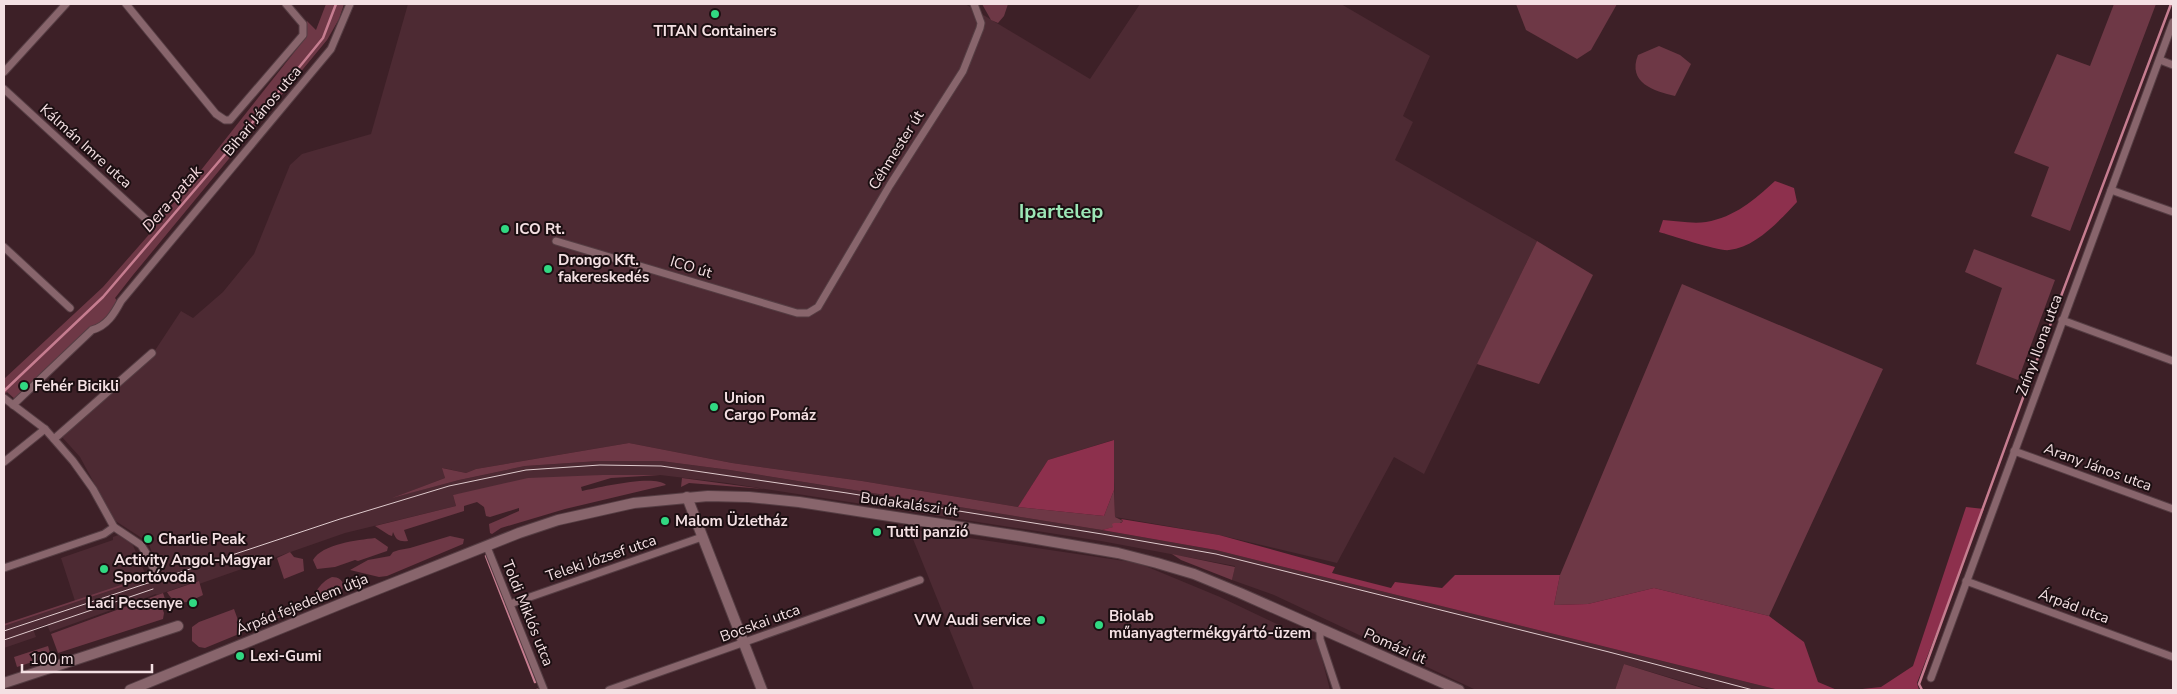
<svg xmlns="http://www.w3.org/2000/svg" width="2177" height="694" viewBox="0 0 2177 694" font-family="'Nunito Sans',sans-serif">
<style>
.built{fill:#4d2a33}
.green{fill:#6e3846}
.forest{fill:#8d304d}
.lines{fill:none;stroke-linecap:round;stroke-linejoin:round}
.stream{stroke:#c67d90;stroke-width:2.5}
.street-casing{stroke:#553d43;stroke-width:9}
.secondary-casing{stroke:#553d43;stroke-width:12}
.street{stroke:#88656c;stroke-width:7}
.secondary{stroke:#88656c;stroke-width:10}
.tram{stroke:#dfcacd;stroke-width:1}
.poi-dot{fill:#31d882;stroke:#1c0f12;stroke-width:2}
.labels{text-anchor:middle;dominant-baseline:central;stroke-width:4;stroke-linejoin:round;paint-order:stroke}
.poi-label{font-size:15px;font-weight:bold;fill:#f4e0e3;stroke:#1c0f12;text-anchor:start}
.street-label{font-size:15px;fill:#f4e0e3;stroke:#1c0f12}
.water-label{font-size:16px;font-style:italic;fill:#f6dadf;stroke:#1c0f12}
.district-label{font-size:20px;font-weight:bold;fill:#9ce6b6;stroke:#1c0f12}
</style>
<rect width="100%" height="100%" fill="#3d2027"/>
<!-- built -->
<g class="built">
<polygon points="408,4 965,4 1090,79 1140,4 1341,4 1430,56 1403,116 1413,122 1395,160 1537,241 1424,474 1394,457 1337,563 1219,535 1115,517 1113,440 1048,460 1018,507 862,481 732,463 629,443 476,469 466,473 443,468 445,478 395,497 459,480 525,466 599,461 661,461 730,470 1102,530 1216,550 1779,690 1712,690 1624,664 1615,690 1476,690 1274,595 1232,580 1235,566 1101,541 727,483 660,475 602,475 453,495 456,506 345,533 199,584 198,581 157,595 156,594 50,632 47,624 33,629 36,637 4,648 4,626 127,585 75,601 61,558 113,540 113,537 121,534 132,543 147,578 160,573 148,542 114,520 80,457 62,437 150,358 181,311 193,318 223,292 254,254 290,165 302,154 371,134"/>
<polygon points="909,529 1138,563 1220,597 1302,636 1317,640 1330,690 974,690"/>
</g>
<!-- green -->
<g class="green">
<polygon points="326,4 344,4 339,19 327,40 133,275 115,298 118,302 111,312 16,400 7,392 4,395 4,379 103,287 153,230 150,227 160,221 163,223 161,219 164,214 194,179 307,36 307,21 316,30"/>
<polygon points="982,4 1008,4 1004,16 998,23 991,20"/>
<polygon points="1516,4 1617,4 1591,50 1577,59 1526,30"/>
<polygon points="2114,4 2156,4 2070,231 2031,216 2049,167 2014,153 2057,54 2090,66"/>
<path d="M 1659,46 L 1680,55 L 1691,64 L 1675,96 C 1654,91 1627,83 1638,55 Z"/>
<polygon points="1537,241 1593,275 1539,384 1477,364"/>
<polygon points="1974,249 2055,280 2018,380 1976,364 2002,288 1965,272"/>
<polygon points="1682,284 1883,369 1769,616 1654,588 1588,604 1554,605 1560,575"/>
<polygon points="629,443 732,463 862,481 1018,507 1104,516 1114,490 1115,517 1123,521 1114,527 1102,530 730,470 661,461 599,461 525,466 459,480 392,498 445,478 442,468 466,473 476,469"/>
<path d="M 602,475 L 660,475 L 611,478 L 581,487 L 582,491 C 598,488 654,474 666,485 L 565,509 L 501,528 L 492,534 L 490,533 L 489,524 L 519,511 L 519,508 L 490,517 L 486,516 L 484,507 L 477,502 L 464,506 L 464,511 L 404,530 L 408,541 C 399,542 396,540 393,532 L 392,536 L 389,535 L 375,526 L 456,506 L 453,495 L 528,478 Z"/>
<polygon points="682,478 764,489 689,483 681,487"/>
<polygon points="450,536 464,539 463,544 387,576 379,577 350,570 368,560 390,556 393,552 399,550 410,548"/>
<path d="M 375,538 L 388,547 L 387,551 L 358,561 L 355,560 L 335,567 L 317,569 L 313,560 C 322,544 358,540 375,538 Z"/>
<polygon points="290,552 294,557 303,559 304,571 284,579 277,558"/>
<polygon points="1172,554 1235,567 1232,580 1181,560"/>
<path d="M 332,577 C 341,577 346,583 341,592 L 205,648 L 199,647 L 192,641 L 192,627 L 199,622 L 234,609 L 242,631 L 305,606 C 315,596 318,583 332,577 Z"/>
<path d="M 199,581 L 203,595 C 188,602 177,609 167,592 Z"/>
<polygon points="127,583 127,585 4,626 4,624"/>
<polygon points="163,593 165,599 161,605 164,613 163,619 58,653 51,634"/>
<polygon points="48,646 51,656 17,667 14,657"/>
<polygon points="1624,664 1702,688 1712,690 1615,690"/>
</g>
<!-- forest -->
<g class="forest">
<path d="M 1775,181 L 1794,188 L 1797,202 C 1779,221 1756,247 1729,250 C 1721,252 1670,235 1659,232 L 1663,220 C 1676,221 1693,224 1706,222 C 1735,217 1754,200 1775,181 Z"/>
<polygon points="1114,440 1114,490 1104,516 1018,507 1048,460"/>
<polygon points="1966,507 1984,509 1917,683 1919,690 1853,690 1881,687 1913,666"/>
<polygon points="1121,519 1219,535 1335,567 1332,573 1391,588 1395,582 1442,588 1455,575 1560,575 1554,605 1588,604 1654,588 1769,616 1804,642 1818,682 1837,690 1779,690 1216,550 1102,530 1113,527 1112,524 1114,523 1121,523 1123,521"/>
</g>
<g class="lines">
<!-- stream -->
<g class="stream">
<polyline points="4,391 103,297 292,76 323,38 336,4"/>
<polyline points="486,556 535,682"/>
<polyline points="537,690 538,690"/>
<polyline points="1922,690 1919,684 2028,384 2171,4"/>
</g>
<!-- street casing -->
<g class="street-casing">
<g id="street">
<polyline points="126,4 216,114 225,120 230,120 303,35 303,24 286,4"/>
<polyline points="2160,60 2173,65"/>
<polyline points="4,72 66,4"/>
<polyline points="4,89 150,223"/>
<polyline points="2111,190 2173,212"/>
<polyline points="556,241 797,313 808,313 818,307 890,185 963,71 980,28 981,23 974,4"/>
<polyline points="4,247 70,308"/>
<polyline points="2062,320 2173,361"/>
<polyline points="4,398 45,429 73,461 93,489 114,527 141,545 148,556 156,574"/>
<path d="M 13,405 L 92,330 C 107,326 114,314 121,301 L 331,49 L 350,4"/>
<polyline points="54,439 152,353"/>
<polyline points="2014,451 2173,509"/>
<polyline points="4,462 45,429"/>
<polyline points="487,547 544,690"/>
<polyline points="4,568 104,534 114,527"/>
<polyline points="1966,581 2173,657"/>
<polyline points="510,604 702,537"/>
<polyline points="1320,629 1320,639 1337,690"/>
<polyline points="1931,678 2173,22"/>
<polyline points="609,690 920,580"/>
</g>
</g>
<!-- secondary casing -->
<g class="secondary-casing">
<g id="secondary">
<polyline points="687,497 762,690"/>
<polyline points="4,683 178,626"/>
<polyline points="130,690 343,603 519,533 558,520 634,503 708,496 749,497 799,502 1019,536 1118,553 1157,563 1194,574 1240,593 1459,690"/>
</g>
</g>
<!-- street -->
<use href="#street" class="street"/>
<!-- secondary -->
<use href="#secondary" class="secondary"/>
<!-- tram -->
<g class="tram">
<polyline points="4,631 340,519 449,486 526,470 600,465 661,466 847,493 1102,534 1216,554 1609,652 1753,690"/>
<polyline points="4,640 153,589"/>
</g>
</g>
<!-- markers -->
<g class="poi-dot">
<circle cx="715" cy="14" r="5"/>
<circle cx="505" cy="229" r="5"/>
<circle cx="548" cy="269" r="5"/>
<circle cx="24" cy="386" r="5"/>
<circle cx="714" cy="407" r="5"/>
<circle cx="665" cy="521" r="5"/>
<circle cx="877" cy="532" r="5"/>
<circle cx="148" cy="539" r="5"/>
<circle cx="104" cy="569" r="5"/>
<circle cx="193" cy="603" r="5"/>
<circle cx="1041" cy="620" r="5"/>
<circle cx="1099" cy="625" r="5"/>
<circle cx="240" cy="656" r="5"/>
</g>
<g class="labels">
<!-- poi labels -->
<g class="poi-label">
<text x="715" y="31" text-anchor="middle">TITAN Containers</text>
<text x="515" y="229">ICO Rt.</text>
<text x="558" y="260">Drongo Kft.<tspan x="558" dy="17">fakereskedés</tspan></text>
<text x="34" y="386">Fehér Bicikli</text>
<text x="724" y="398">Union<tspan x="724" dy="17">Cargo Pomáz</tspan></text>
<text x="675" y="521">Malom Üzletház</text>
<text x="887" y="532">Tutti panzió</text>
<text x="158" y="539">Charlie Peak</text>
<text x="114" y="560">Activity Angol-Magyar<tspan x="114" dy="17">Sportóvoda</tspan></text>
<text x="183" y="603" text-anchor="end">Laci Pecsenye</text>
<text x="1109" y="616">Biolab<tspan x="1109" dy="17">műanyagtermékgyártó-üzem</tspan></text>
<text x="1031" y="620" text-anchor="end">VW Audi service</text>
<text x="250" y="656">Lexi-Gumi</text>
</g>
<!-- street labels -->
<g class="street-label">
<text transform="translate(262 111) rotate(-50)">Bihari János utca</text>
<text transform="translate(86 146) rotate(42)">Kálmán Imre utca</text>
<text transform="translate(896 150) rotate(-58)">Céhmester út</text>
<text transform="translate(691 267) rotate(17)">ICO út</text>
<text transform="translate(2039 345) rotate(-70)">Zrínyi Ilona utca</text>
<text transform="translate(2098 467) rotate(20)">Arany János utca</text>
<text transform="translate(909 504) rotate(8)">Budakalászi út</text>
<text transform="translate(601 558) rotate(-19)">Teleki József utca</text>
<text transform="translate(302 604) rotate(-22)">Árpád fejedelem útja</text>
<text transform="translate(2074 606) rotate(20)">Árpád utca</text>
<text transform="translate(528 613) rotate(68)">Toldi Miklós utca</text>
<text transform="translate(760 623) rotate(-20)">Bocskai utca</text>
<text transform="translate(1395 646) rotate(24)">Pomázi út</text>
</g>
<!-- water labels -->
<g class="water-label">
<text transform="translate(172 199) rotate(-49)">Dera-patak</text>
</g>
<!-- district labels -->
<g class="district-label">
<text x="1061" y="211">Ipartelep</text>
</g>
</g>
<!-- border -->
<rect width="2177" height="694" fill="none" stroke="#f4e0e3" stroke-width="10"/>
<!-- scale -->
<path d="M22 664v8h130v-8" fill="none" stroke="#f4e0e3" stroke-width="2.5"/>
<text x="30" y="664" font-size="15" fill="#f4e0e3" stroke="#1c0f12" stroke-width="4" paint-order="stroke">100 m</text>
</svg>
